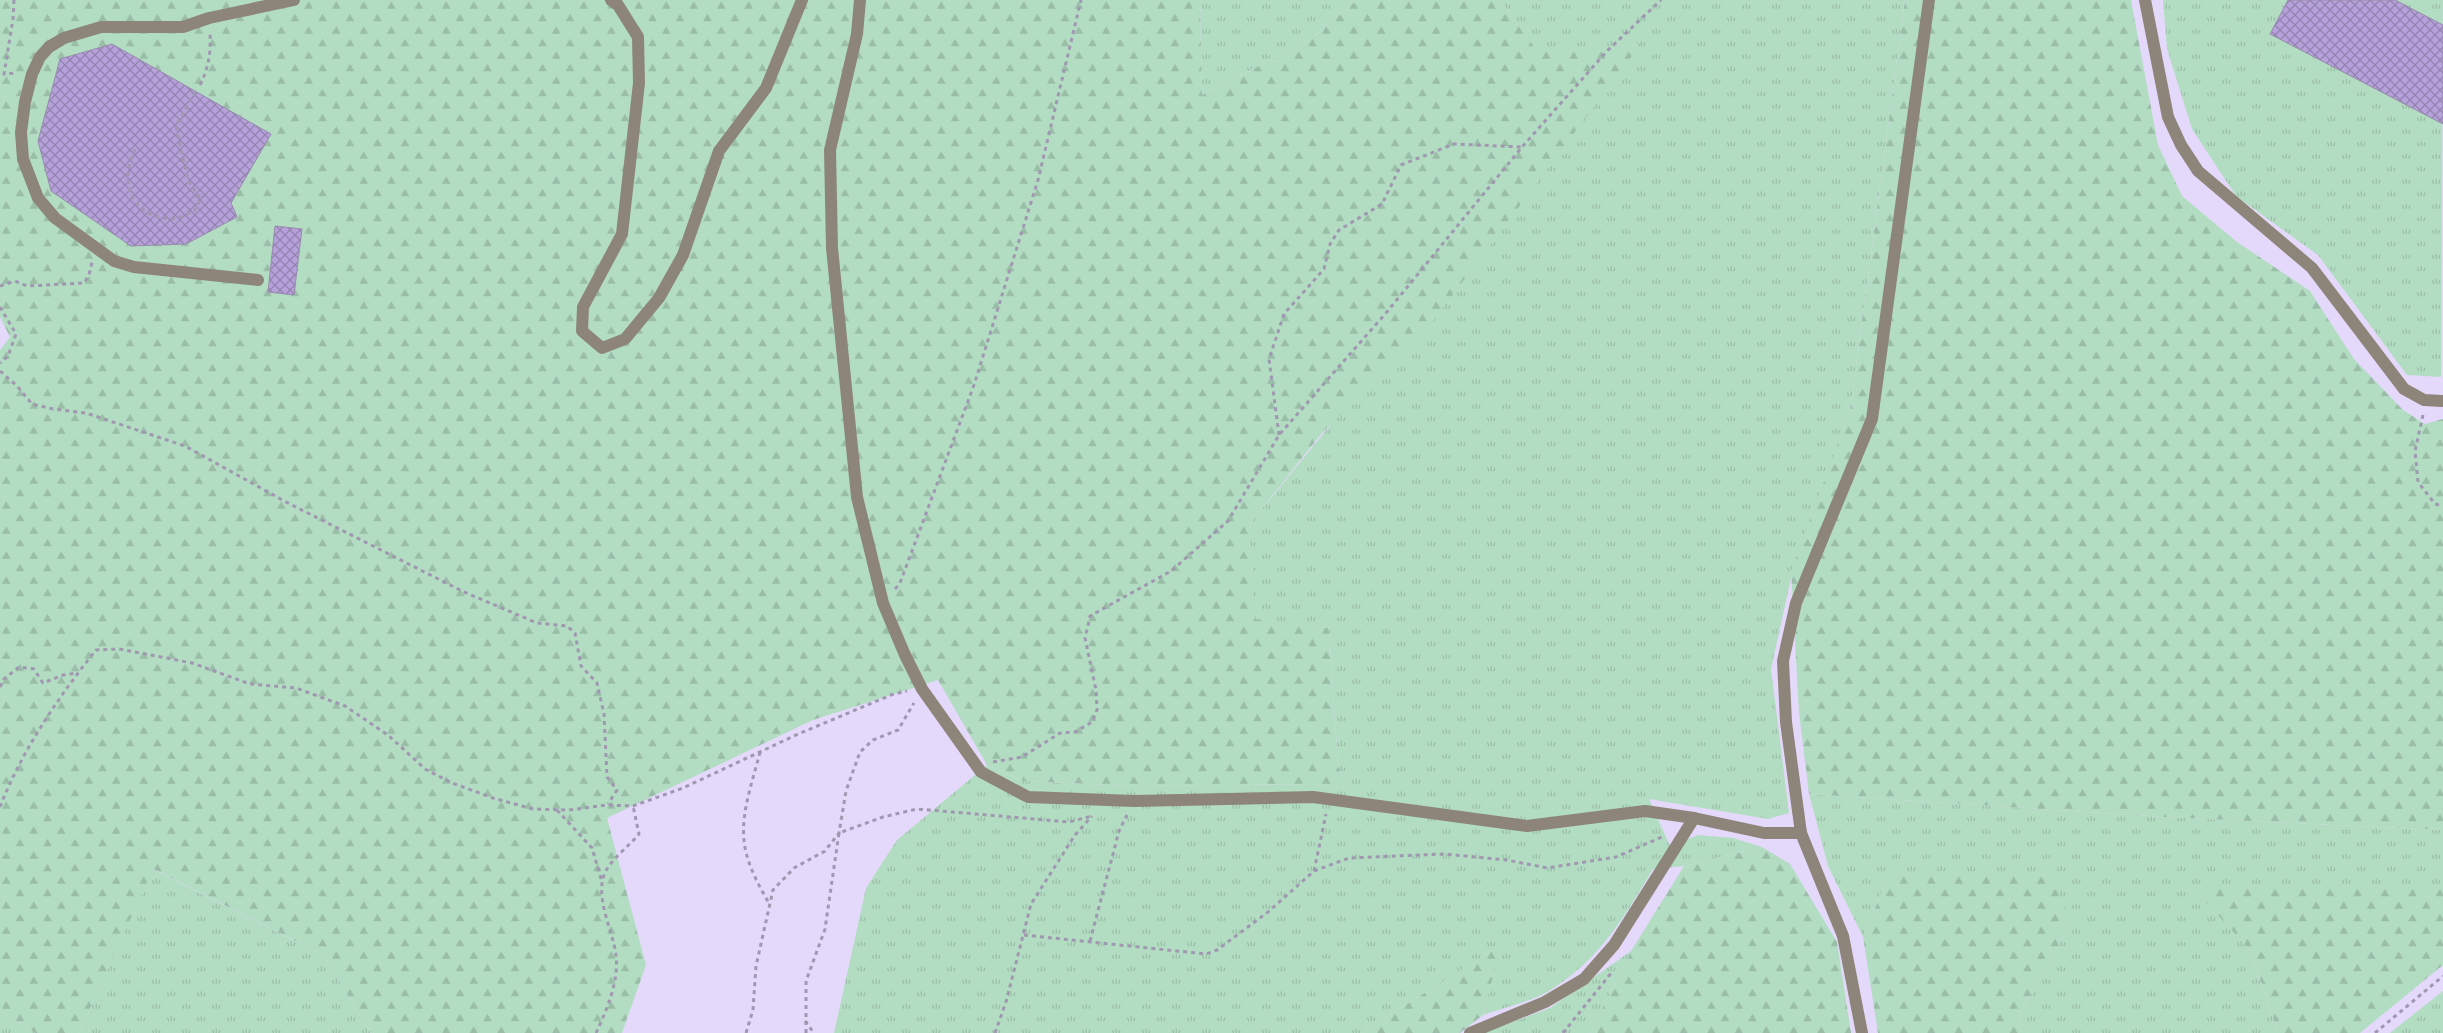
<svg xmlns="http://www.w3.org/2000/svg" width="2443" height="1033" viewBox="0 0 2443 1033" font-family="Helvetica,sans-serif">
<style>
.grass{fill:url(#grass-tufts)}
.forest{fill:url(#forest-firs)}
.building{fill:url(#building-cross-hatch);stroke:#968caa}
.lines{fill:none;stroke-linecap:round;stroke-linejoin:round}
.path{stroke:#a097b1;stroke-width:3;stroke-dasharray:4 4;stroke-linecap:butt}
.minor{stroke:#8d8579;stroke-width:12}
</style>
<defs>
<pattern id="grass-tufts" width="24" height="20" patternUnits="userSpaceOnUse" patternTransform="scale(1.25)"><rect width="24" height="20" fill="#b3ddc3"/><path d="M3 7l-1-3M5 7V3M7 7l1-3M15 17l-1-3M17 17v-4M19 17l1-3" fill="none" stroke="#9abda8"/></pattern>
<pattern id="forest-firs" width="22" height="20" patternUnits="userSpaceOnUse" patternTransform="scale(1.25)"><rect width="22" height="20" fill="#b3ddc3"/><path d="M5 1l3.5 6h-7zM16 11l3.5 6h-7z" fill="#9abda8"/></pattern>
<pattern id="building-cross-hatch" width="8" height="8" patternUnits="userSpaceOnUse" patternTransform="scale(1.25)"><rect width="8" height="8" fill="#b6a1da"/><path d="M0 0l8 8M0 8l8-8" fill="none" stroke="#9483b1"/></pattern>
</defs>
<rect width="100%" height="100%" fill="#e4d9fa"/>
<!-- grass -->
<g class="grass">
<polygon points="1200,0 1357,0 1310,40 1202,95"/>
<path d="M 1500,0 L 1905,0 L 1850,410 L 1791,578 L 1771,669 L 1789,813 L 1768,819 L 1649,799 L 1670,846 L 1698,835 L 1733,838 L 1762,847 L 1684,866 L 1653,869 C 1624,917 1601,958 1552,989 C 1537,1000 1502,1008 1483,1015 L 1500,946 L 1361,1033 L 834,1033 L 866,888 L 897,840 L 987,765 L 1024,781 L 1128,786 L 1315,784 L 1349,788 L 1338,766 L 1329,628 L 1255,620 L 1249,525 L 1640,44 L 1538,53 Z"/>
<polygon points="2163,0 2443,0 2441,377 2407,375 2318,255 2236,196 2192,129 2167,49"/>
<polygon points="1809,794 2164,817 2443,830 2443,885 2191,885 2251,951 2278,1033 2028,1033 2018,1018 2072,920 1890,873 1863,937 1828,866"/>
<polygon points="152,869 323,955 371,1033 79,1033"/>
<polygon points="1631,951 1590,1033 1483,1033 1550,1008"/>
<polygon points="2443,991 2443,1033 2390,1033"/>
<polygon points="0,1011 35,1033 0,1033"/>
</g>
<!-- forest -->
<g class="forest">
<polygon points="0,0 1200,0 1202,95 1310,40 1357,0 1500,0 1538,52 1641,44 1427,329 1322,433 1249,525 1256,619 1329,628 1338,766 1349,788 1315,784 1128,786 1024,781 987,765 938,680 813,720 607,818 646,965 622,1033 371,1033 323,955 153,869 79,1033 35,1033 0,1011 0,350 10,337 0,317"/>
<polygon points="1905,0 2131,0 2158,145 2182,196 2237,242 2310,291 2354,359 2403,410 2425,424 2443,419 2443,830 2164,817 1809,794 1799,712 1791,571 1850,410"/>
<polygon points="1762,847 1790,864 1837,942 1851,1033 1590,1033 1631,951 1684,866"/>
<polygon points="1890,873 2048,874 2072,920 2018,1018 2028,1033 1878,1033 1863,937"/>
<polygon points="2190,885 2443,885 2443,965 2360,1033 2278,1033 2251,951"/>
<polygon points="1501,945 1483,1015 1460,1033 1361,1033"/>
</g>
<!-- building -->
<g class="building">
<polygon points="2288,0 2395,0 2443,25 2443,124 2270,34"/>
<polygon points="112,44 271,134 231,203 237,217 186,244 131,246 51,191 38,141 60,59"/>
<polygon points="275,226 302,229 294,295 268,292"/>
</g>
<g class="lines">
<!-- path -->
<g class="path">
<polyline points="14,0 13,19 4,74 17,73"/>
<path d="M 200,85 C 209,67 211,52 210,31"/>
<path d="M 135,149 C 132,157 128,167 128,175 C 126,202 150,222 176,218 C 182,217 189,213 194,211 L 201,199 L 188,181 L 176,126 L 196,91"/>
<polyline points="0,286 15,281 27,286 84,283 89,275 92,262"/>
<polyline points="0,307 16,334 8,356 0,363"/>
<polyline points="0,371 17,386 32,404 53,409 86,413 185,446 286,502 464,592 537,623 567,626 575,633 581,666 597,683 604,714 607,777 617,790 608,804"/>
<polyline points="2423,415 2415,451 2418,482 2435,504 2443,506"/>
<polyline points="1279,435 1269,359 1284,314 1324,269 1330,244 1339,230 1382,204 1401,165 1454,144 1522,147"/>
<polyline points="895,589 900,583 974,385 1038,180 1081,0"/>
<polyline points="0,687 4,679 19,667 34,669 43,683 63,675 78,673"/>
<path d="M 760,752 C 753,780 741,812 744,840 C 746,863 759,886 770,905"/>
<polyline points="993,762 1022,757 1060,733 1075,732 1092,722 1097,710 1096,690 1085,638 1090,616 1171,571 1228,521 1279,435 1386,313 1522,147 1608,50 1661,0"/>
<path d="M 0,807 C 21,752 59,696 96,650 L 119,649 L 192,663 L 250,684 L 296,688 L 345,706 L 388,735 L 425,769 L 452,783 L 493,798 L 533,809 L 569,810 L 607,805 L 633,806 L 683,788 L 796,735 L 891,695 L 907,691"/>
<polyline points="557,810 592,848 602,882"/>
<polyline points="1314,871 1326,814"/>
<polyline points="1024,935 1206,954 1217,950 1268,912 1314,871 1349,858 1444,854 1507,860 1547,868 1616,857 1664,836"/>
<polyline points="1090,941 1119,831 1127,815"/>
<polyline points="805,1021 814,1033"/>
<path d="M 596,1033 C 607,1009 619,982 616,955 C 613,930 592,893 607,869 C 615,856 629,846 639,834 L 633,806"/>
<polyline points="746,1033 753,1010 756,966 773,890 794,868 825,851 839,833 846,791 860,752 873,740 898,730 914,703"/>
<polyline points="806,1033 806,981 825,929 839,833 883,817 917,809 1069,822 1092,816"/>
<polyline points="995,1033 1006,1002 1031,904 1075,835 1092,816"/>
<polyline points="1563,1033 1612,972"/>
<polyline points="2375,1033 2443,976"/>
</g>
<!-- minor -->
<g class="minor">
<polyline points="611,0 618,5 638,37 639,83 622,234 583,307 582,331 602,348 625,339 659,298 683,255 719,151 766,88 802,0"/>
<polyline points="860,0 857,34 830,150 832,248 857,497 883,603 905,655 922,689 981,772 1028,797 1134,801 1313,797 1527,826 1645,811 1694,818 1764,833 1801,833"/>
<polyline points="2145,0 2168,117 2181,145 2198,171 2312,268 2404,389 2424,400 2443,401"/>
<polyline points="258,280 134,267 114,261 55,218 38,198 23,159 21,132 25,102 32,74 40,57 49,47 64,38 101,27 183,27 209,18 294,0"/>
<polyline points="1470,1033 1545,1002 1584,979 1614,945 1694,818"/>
<polyline points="1862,1033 1843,936 1801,833 1786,722 1783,661 1796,603 1872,419 1929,0"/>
</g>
</g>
</svg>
